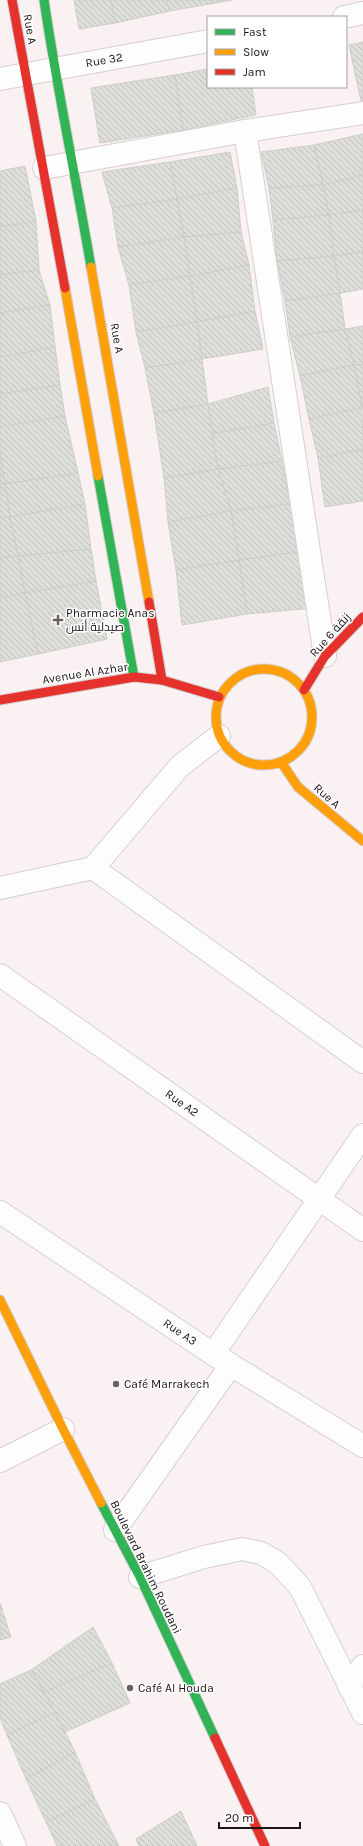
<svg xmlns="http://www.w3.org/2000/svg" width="363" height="1846" viewBox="0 0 363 1846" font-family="Karla,Cairo,sans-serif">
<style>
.building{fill:url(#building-back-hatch);stroke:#cdcdca}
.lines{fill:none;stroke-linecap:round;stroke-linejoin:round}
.street-casing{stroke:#d7cfcf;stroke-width:24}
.fast-casing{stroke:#d7cfcf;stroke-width:11}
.slow-casing{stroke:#d7cfcf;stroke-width:11}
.jam-casing{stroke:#d7cfcf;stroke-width:11}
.street{stroke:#fefdfd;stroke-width:22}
.fast{stroke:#30b455;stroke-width:9}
.slow{stroke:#ff9f0a;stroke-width:9}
.jam{stroke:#e5322d;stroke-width:9}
.poi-dot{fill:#696162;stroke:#fff;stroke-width:1.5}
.labels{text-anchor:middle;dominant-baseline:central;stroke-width:3;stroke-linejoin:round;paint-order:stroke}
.street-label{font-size:12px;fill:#1b1314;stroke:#fff}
.poi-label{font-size:12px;fill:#1b1314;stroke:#fff;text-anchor:start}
</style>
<defs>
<pattern id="building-back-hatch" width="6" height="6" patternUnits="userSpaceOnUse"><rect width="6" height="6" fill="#dededb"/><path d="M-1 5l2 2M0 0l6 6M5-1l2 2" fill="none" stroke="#bebebb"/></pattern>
</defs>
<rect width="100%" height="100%" fill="#faf2f2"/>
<!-- building -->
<g class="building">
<polygon points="74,0 111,0 115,23 79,29"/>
<polygon points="111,0 167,0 170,11 115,23"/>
<polygon points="167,0 232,0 170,11"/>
<polygon points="363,42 363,101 361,101 349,45"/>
<polygon points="208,69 208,87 252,87 256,115 183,130 175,75"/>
<polygon points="175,75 183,130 100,143 91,88"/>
<polygon points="363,134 363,175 323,185 314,145"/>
<polygon points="314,145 323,185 269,188 261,152"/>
<polygon points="230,152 237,188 177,199 170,162"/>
<polygon points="170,162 177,199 112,208 102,172"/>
<polygon points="25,166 36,221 0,227 0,171"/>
<polygon points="363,175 363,210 329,215 323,185"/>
<polygon points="323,185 329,215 273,220 269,188"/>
<polygon points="237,188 241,232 184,237 177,199"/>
<polygon points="177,199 184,237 118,247 112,208"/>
<polygon points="363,210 363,252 334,256 329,215"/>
<polygon points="329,215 334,256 277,261 273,220"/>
<polygon points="36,221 39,270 0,275 0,227"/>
<polygon points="241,232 249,265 190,276 184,237"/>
<polygon points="184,237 190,276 129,285 118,247"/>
<polygon points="363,252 363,289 340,293 334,256"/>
<polygon points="334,256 340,293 285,301 277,261"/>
<polygon points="249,265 255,311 197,322 190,276"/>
<polygon points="39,270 50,305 0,313 0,275"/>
<polygon points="190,276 197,322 136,332 129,285"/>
<polygon points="340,293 345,329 290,337 285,301"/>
<polygon points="50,305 55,347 0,357 0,313"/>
<polygon points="255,311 263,349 202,359 197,322"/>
<polygon points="197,322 202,359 145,368 136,332"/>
<polygon points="363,326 363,364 354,365 345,329"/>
<polygon points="345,329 354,365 300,376 290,337"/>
<polygon points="55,347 60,385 0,394 0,357"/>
<polygon points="202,359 208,404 154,413 145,368"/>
<polygon points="363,364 363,408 362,408 354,365"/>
<polygon points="354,365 362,408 309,419 300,376"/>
<polygon points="60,385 65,416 0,427 0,394"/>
<polygon points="268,387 274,423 212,434 208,404"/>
<polygon points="208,404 218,469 164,478 154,413"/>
<polygon points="362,408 363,449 318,458 309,419"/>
<polygon points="65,416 78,473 5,484 0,453 0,427"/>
<polygon points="274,423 282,461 218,469 212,434"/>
<polygon points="363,449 363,501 325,507 318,458"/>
<polygon points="0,453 5,484 0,484"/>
<polygon points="282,461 290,504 231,511 218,469"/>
<polygon points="218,469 231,511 168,522 164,478"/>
<polygon points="78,473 85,504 10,517 5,484"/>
<polygon points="0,484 5,484 10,517 0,518"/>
<polygon points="85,504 91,549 18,556 10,517"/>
<polygon points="290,504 305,551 239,560 231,511"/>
<polygon points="231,511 239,560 176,570 168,522"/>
<polygon points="10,517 18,556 0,558 0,518"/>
<polygon points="91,549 96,581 25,593 18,556"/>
<polygon points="305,551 315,608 247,614 239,560"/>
<polygon points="18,556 25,593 0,598 0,558"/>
<polygon points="239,560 247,614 182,625 176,570"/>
<polygon points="96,581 107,639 38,654 25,593"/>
<polygon points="25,593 38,654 0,662 0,598"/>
<polygon points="0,1603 11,1637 0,1640"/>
<polygon points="93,1627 112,1663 44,1692 31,1670"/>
<polygon points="112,1663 130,1703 65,1732 44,1692"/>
<polygon points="31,1670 55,1712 7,1735 0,1718 0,1684"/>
<polygon points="55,1712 75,1752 26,1779 7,1735"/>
<polygon points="75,1752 95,1799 46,1822 26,1779"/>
<polygon points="95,1799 119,1846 57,1846 46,1822"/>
<polygon points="181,1811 197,1846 139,1846 136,1839"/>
</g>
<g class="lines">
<!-- street casing -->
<g class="street-casing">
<g id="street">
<polyline points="344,17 363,13"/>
<polyline points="0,79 208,41"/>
<polyline points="245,131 325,656"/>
<polyline points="44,168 245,131 363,113"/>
<polyline points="93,868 363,1062"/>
<polyline points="0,888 93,868 180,766 219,736"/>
<polyline points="0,975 363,1230"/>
<polyline points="0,1212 213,1354 363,1446"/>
<polyline points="213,1354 363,1135"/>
<polyline points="0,1461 63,1429"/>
<polyline points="115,1530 231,1365"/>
<polyline points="140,1577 204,1557 242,1549 261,1553 278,1563 300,1587 363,1713"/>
<polyline points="349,1686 363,1666"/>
<polyline points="0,1813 15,1846"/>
</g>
</g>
<!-- fast casing -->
<g class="fast-casing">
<g id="fast">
<path d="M 44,0 C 57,89 76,178 91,267"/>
<polyline points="98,476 134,677"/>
<polyline points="101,1503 140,1577 215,1738"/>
</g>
</g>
<!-- slow casing -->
<g class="slow-casing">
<g id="slow">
<polyline points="91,267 149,602"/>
<polyline points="65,288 98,476"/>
<circle cx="264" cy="717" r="48"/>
<polyline points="281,762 298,787 363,841"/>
<polyline points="0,1300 63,1429 101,1503"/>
</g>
</g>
<!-- jam casing -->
<g class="jam-casing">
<g id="jam">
<polyline points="12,0 65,288"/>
<polyline points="149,602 162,680"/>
<polyline points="304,690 325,656 363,617"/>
<polyline points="0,700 134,677 162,680 219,697"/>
<polyline points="215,1738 265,1846"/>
</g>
</g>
<!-- street -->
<use href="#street" class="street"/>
<!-- fast -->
<use href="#fast" class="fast"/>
<!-- slow -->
<use href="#slow" class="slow"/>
<!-- jam -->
<use href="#jam" class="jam"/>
</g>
<!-- markers -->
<g class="poi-dot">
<path d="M56 614h4v4h4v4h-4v4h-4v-4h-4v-4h4z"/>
<circle cx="116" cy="1384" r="4"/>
<circle cx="130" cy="1688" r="4"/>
</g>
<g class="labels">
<!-- street labels -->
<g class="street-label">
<text transform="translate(30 29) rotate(80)">Rue A</text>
<text transform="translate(104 60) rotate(-10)">Rue 32</text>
<text transform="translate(117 338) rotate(80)">Rue A</text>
<text transform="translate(330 635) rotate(-48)">Rue 6 زنقة</text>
<text transform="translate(85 673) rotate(-9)">Avenue Al Azhar</text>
<text transform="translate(327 796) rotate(42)">Rue A</text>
<text transform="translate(182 1103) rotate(35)">Rue A2</text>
<text transform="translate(180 1332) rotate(34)">Rue A3</text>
<text transform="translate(146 1567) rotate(64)">Boulevard Brahim Roudani</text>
</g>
<!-- poi labels -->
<g class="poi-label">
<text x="66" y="613">Pharmacie Anas<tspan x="66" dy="14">صيدلية أنس</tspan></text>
<text x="124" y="1384">Café Marrakech</text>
<text x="138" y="1688">Café Al Houda</text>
</g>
</g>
<!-- legend -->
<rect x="207" y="16" width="140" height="72" fill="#ffffff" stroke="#a4a1a1"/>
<rect x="215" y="29" width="20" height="6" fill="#30b455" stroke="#a4a1a1"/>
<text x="243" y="36" font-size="12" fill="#1b1314">Fast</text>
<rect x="215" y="49" width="20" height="6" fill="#ff9f0a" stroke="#a4a1a1"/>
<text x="243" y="56" font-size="12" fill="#1b1314">Slow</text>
<rect x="215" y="69" width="20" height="6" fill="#e5322d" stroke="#a4a1a1"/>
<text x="243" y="76" font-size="12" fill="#1b1314">Jam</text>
<!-- scale -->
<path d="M219 1822v6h81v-6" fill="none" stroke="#1b1314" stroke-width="2"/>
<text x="225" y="1822" font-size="12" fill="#1b1314" stroke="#ffffff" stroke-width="3" paint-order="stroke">20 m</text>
</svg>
